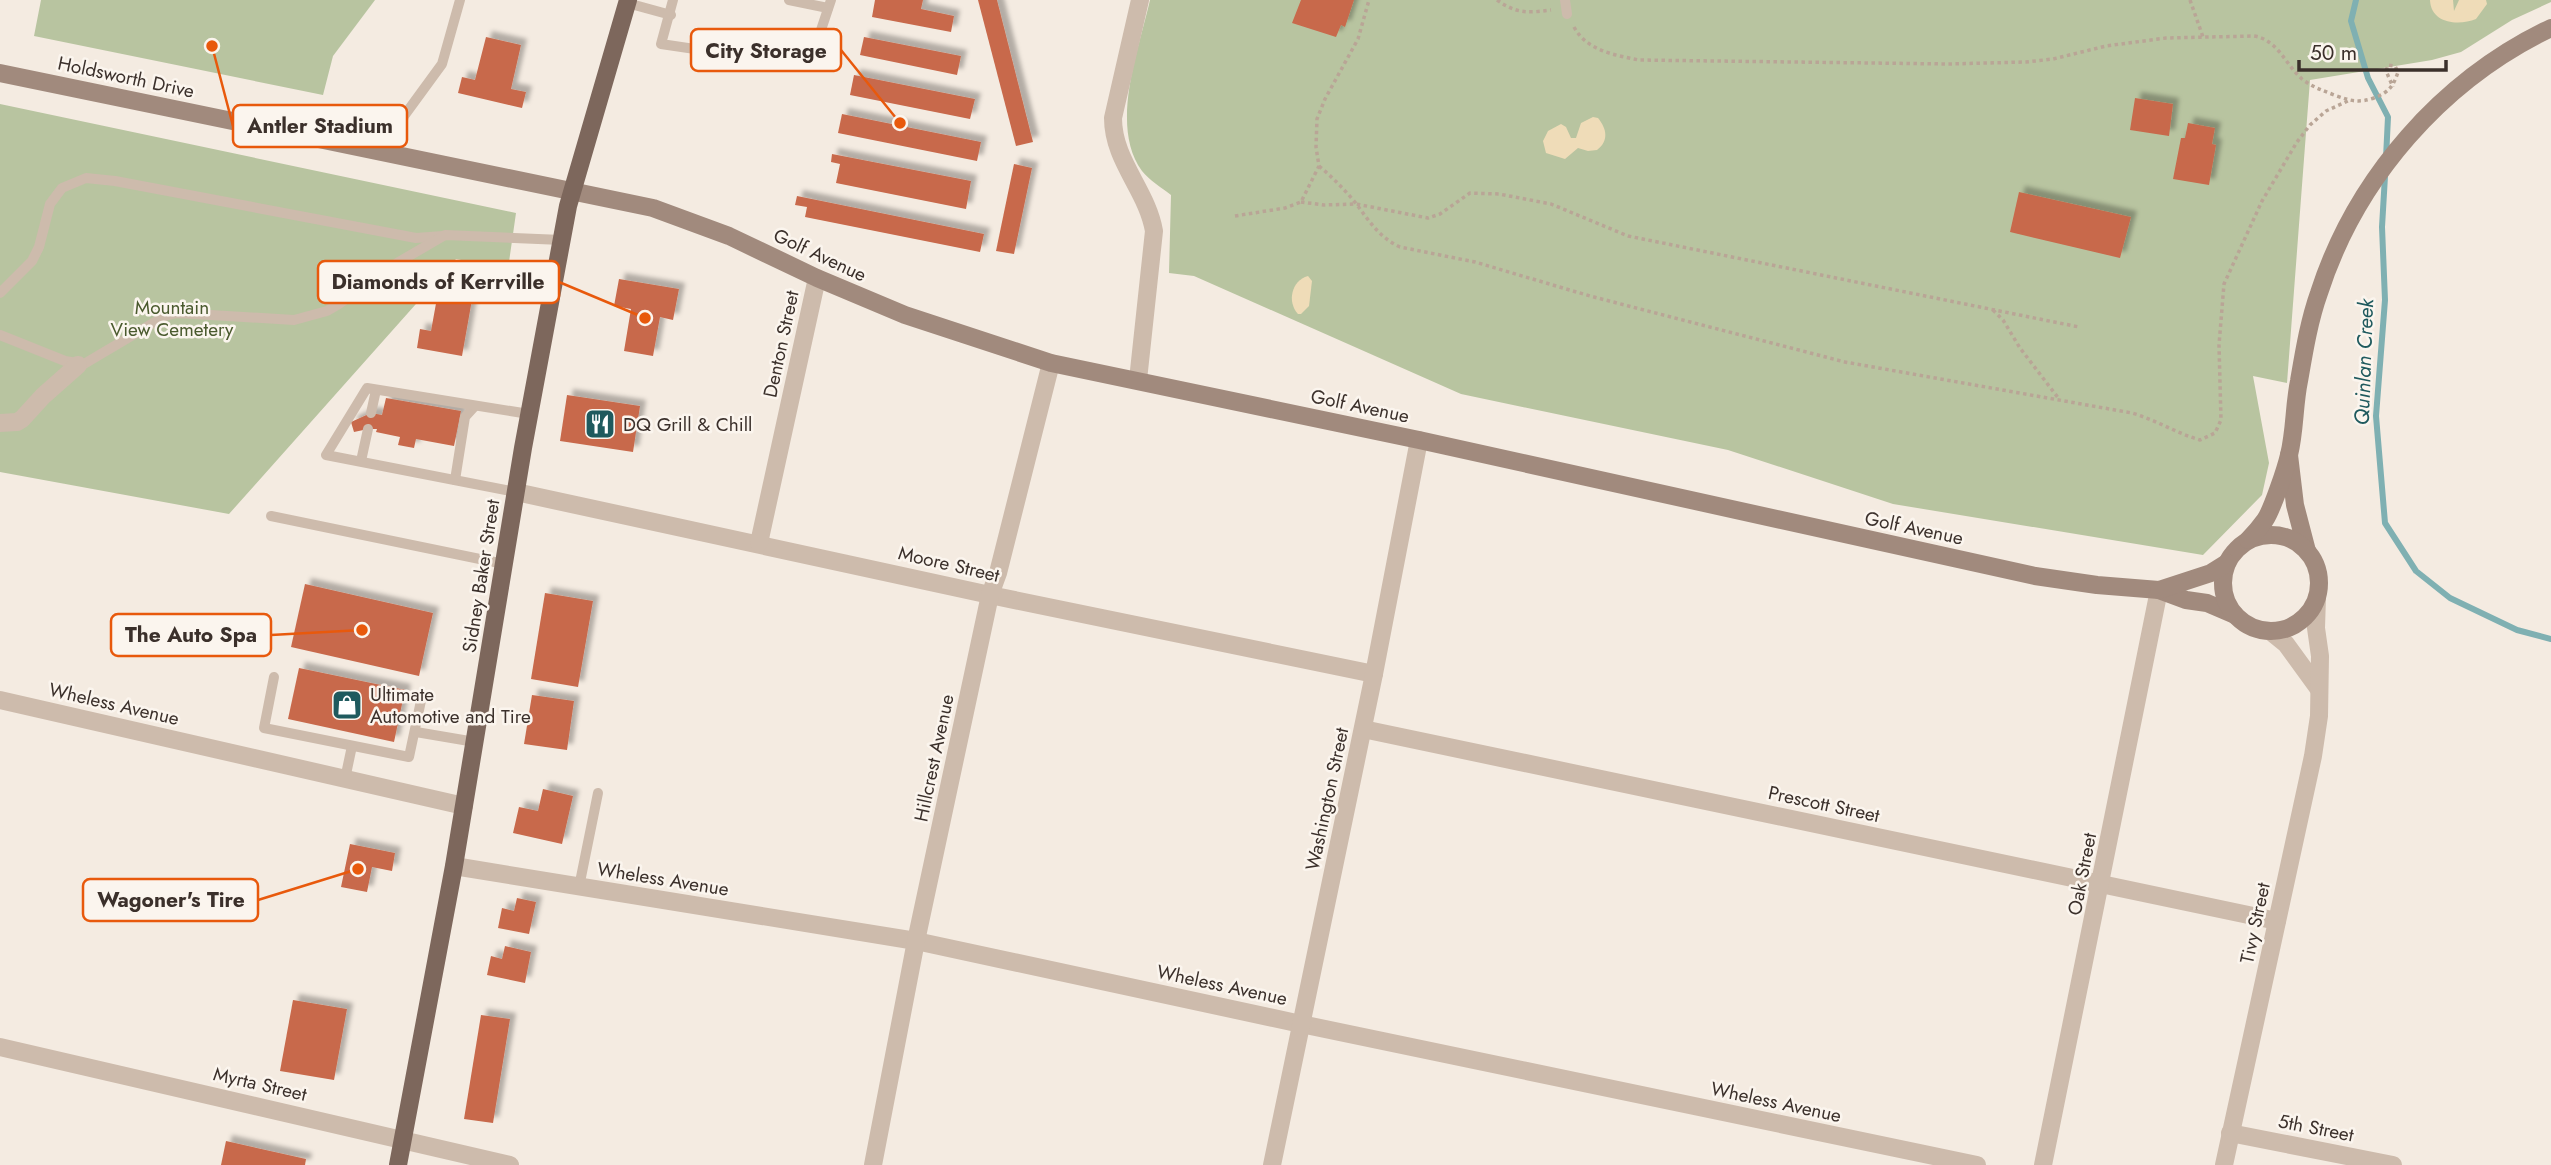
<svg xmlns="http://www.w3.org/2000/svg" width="2551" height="1165" viewBox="0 0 2551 1165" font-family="Jost,sans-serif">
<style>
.green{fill:#b8c4a0}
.sand{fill:#efdcb8}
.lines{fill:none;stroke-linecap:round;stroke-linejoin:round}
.stream{stroke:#7fb0b2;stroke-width:6}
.building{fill:#c8694b;filter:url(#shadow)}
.path{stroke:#b9a596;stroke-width:3.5;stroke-dasharray:3.5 3.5;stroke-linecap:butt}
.service{stroke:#cdbbac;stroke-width:10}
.minor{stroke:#cdbbac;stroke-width:18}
.tertiary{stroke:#cdbbac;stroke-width:18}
.secondary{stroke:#a18a7d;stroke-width:18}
.primary{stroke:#7d675c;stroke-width:18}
.labels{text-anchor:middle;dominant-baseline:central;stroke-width:5;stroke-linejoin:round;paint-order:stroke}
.street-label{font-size:19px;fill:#3b302b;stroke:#fbf5ee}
.park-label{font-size:19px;fill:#4a5a2e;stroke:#fbf5ee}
.poi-label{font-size:19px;fill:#3b302b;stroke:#fbf5ee;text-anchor:start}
.water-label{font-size:21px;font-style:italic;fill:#1f5a5e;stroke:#fbf5ee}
.leader{fill:none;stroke:#e8590c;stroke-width:2.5}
.callout-dot{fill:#e8590c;stroke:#fbf5ee;stroke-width:2.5}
.callout{fill:#fbf5ee;stroke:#e8590c;stroke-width:2.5}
.callout-label{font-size:21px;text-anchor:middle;font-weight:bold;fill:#3b302b}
</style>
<defs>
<filter id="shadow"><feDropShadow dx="6" dy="-6" stdDeviation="2" flood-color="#0004"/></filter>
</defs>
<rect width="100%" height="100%" fill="#f4ebe1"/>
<!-- green -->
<g class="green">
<polygon points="41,0 375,0 333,56 323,95 34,36"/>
<path d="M 1150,0 L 2551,0 L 2551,2 L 2512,20 L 2461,52 L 2432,60 L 2310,80 L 2287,383 L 2253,376 L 2269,463 L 2262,495 L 2203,555 L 1893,504 L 1728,450 L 1461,394 L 1194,276 L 1169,273 L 1171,195 C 1162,188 1149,180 1142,171 C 1109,126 1139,49 1150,0 Z"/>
<polygon points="0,104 516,213 508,269 456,259 229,514 0,472"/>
</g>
<!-- sand -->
<g class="sand">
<path d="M 2430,0 L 2453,0 L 2454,11 L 2459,0 L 2486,0 L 2487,4 L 2476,19 C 2459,26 2431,24 2430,0 Z"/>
<path d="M 1593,117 L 1598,118 C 1607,129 1609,141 1597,150 L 1588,151 L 1578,148 L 1565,159 L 1546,153 L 1543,141 L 1548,131 L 1561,124 L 1566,127 L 1571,138 L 1576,138 L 1581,123 Z"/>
<path d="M 1308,276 L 1312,281 L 1309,306 L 1301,314 L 1298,314 C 1287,302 1291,281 1308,276 Z"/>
</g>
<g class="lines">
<!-- stream -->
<g class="stream">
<polyline points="2356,0 2351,21 2368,78 2388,117 2386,158"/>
<polyline points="2385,176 2382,227 2385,300 2376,416 2385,523 2416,571 2450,598 2517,630 2551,639"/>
</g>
</g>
<!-- building -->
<g class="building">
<polygon points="875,0 923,0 921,9 954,16 951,32 872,17"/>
<polygon points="978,0 997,0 1033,142 1016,146"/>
<polygon points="1301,0 1354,0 1345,27 1341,25 1336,37 1292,23"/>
<polygon points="486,37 521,45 511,89 526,92 522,108 458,93 462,77 475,80"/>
<polygon points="864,37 961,56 957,75 860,55"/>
<polygon points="854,75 975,99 970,119 850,95"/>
<polygon points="2135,98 2173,104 2169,136 2130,130"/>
<polygon points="842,114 981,142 977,161 838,133"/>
<polygon points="2188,123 2215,128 2212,144 2216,145 2209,185 2173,179 2181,138 2185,138"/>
<polygon points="832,154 971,181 966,209 836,183 840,164 831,162"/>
<polygon points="1014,164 1032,168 1014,254 996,251"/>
<polygon points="2019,192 2131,217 2120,258 2010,232"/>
<polygon points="797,196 984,234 980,252 805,217 807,207 795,205"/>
<polygon points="619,279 679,289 673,320 660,317 653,356 624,351 631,309 614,306"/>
<polygon points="439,287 473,294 462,356 417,348 420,329 431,331"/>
<polygon points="567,395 640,406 633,452 560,441"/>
<polygon points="386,398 461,411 454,446 416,439 414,448 398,445 400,437 376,432 377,429 368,429 354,432 351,422 371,413 382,415"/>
<polygon points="305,584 433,613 419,676 291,647"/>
<polygon points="545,593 593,601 578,687 531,679"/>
<polygon points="299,668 405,690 394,742 288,719"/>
<polygon points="532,695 574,701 567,750 524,744"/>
<polygon points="543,789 573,796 562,844 513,833 519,807 538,811"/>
<polygon points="350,844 395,853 392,871 372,867 367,892 341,887"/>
<polygon points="517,898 536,902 529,934 498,928 502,908 514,911"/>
<polygon points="505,946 531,952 525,983 487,975 491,956 502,959"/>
<polygon points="293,1000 347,1009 334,1080 280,1071"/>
<polygon points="481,1015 510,1019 493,1123 464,1119"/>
<polygon points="226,1141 306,1159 305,1165 221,1165"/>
</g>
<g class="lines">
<!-- path -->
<g class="path">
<path d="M 1497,0 C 1517,14 1528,13 1551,10"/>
<polyline points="2190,0 2203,37"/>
<path d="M 1574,27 C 1587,51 1615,55 1639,60 L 1948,64 L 2026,62 L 2053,59 L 2106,46 L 2166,38 L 2254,36 C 2278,40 2285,64 2302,79 C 2312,87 2324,91 2337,96 C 2351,101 2359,103 2374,98 C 2389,92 2393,87 2398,72 L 2395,66 L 2388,65 L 2386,71 L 2393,87"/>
<path d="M 1319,166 C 1332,177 1343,188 1354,201 C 1368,219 1378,237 1400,247 L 1475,262 L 1590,296 L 1845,362 L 2132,413 C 2156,420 2176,433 2200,440 L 2215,433 L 2221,420 L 2219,345 L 2224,284 L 2262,201 L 2297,142 L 2310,125 L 2326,111 L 2350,100"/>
<polyline points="1301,202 1324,205 1356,204 1428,218 1440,214 1470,193 1499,194 1551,204 1628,236 2079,327"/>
<polyline points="1235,216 1285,208 1301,202 1319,166 1316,147 1317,119 1325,99 1358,39 1369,0"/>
<polyline points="1993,310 2003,320 2020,348 2059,399"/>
</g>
<!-- service -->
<g class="service">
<polyline points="673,0 661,44 809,66 831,0"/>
<polyline points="789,0 828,8"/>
<polyline points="1565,0 1567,14"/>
<polyline points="627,3 671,15"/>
<polyline points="393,152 404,116 442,64 460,0"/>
<polyline points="0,293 32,261 39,247 50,204 62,188 86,178 115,181 416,238 443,236"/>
<polyline points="0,335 65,361 84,364 165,316 177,313 294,320 327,311 339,304 397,263 445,235 562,240"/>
<polyline points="371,413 376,390"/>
<polyline points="361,461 368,429"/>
<polyline points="455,480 465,417 475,406"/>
<polyline points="516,492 326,455 367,388 529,414"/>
<polyline points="271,516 504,564"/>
<polyline points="274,677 264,728 409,757 422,696"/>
<polyline points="416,732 475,742"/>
<polyline points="345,779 352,746"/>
<polyline points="579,887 598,793"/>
</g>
<!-- minor -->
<g class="minor">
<path d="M 1138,380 L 1154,231 C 1147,190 1113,161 1113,118 L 1140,0"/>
<polyline points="0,423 17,422 22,419 43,396 78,365"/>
<polyline points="516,492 990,595 1374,674"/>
<polyline points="759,543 817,278"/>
<polyline points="0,700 464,806"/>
<polyline points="1363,729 2277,921"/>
<polyline points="454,866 916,941 1301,1024 1977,1165"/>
<polyline points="0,1047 510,1165"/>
<polyline points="2230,1133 2393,1165"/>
<polyline points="873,1165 916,941 990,595 998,573 1051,363"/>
<polyline points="1272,1165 1374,674 1419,440"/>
<polyline points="2043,1165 2159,590"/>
</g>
<!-- tertiary -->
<g class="tertiary">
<polyline points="2270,631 2286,644 2318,688"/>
<polyline points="2224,1165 2313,756 2319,716 2320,656 2316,628 2317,597"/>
</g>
<!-- secondary -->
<g class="secondary">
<polyline points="0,73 653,208 729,236 817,278 905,315 1051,363 1419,440 2035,576 2097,585 2159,590 2186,600 2207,603 2235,615"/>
<polyline points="2289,455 2295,505 2307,551"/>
<circle cx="2271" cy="583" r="48"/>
<path d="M 2248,540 C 2254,534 2260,527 2265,520 C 2272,510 2286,468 2289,455 C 2295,431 2294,405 2299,381 C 2304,352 2309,321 2319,293 C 2356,178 2442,80 2551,28"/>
<polyline points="2159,590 2211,573 2227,563"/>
</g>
<!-- primary -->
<polyline class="primary" points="398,1165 454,866 523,448 568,206 628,0"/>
</g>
<!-- icons -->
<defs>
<g id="restaurant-square" transform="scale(1.575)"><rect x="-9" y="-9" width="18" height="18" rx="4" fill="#1f5a5e" stroke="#fbf5ee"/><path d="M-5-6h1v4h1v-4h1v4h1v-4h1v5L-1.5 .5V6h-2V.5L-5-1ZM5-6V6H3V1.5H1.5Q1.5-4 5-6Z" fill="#fff"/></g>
<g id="shop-square" transform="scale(1.575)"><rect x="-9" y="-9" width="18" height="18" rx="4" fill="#1f5a5e" stroke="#fbf5ee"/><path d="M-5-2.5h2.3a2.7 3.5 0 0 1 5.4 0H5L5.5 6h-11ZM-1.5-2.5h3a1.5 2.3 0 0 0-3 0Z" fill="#fff"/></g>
</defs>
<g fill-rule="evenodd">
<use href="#restaurant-square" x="600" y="424"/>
<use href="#shop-square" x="347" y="705"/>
</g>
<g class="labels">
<!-- street labels -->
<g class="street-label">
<text transform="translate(126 77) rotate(12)">Holdsworth Drive</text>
<text transform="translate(820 255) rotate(25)">Golf Avenue</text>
<text transform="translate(781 344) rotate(-78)">Denton Street</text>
<text transform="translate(1360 406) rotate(12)">Golf Avenue</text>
<text transform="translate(1914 528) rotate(12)">Golf Avenue</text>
<text transform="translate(949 564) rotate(13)">Moore Street</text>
<text transform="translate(481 576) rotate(-81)">Sidney Baker Street</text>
<text transform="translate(114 704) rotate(13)">Wheless Avenue</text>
<text transform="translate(934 758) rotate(-78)">Hillcrest Avenue</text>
<text transform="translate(1327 799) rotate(-78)">Washington Street</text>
<text transform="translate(1824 804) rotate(12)">Prescott Street</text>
<text transform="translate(2082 874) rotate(-79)">Oak Street</text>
<text transform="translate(663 879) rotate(9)">Wheless Avenue</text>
<text transform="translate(2255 923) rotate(-78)">Tivy Street</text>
<text transform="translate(1222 985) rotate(12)">Wheless Avenue</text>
<text transform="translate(260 1084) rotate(13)">Myrta Street</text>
<text transform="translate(1776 1102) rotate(12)">Wheless Avenue</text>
<text transform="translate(2316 1128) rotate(11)">5th Street</text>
</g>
<!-- park labels -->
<g class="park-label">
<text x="172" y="307">Mountain<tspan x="172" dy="22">View Cemetery</tspan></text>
</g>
<!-- poi labels -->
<g class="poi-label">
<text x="623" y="424">DQ Grill &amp; Chill</text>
<text x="370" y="694">Ultimate<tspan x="370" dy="22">Automotive and Tire</tspan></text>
</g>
<!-- water labels -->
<g class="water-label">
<text transform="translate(2364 362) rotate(-88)">Quinlan Creek</text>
</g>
</g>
<!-- callouts -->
<path class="leader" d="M900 123L841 50M212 46L233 126M645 318L559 282M362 630L271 635M358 869L258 900"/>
<g class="callout-dot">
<circle cx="900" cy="123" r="7"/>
<circle cx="212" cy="46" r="7"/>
<circle cx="645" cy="318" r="7"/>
<circle cx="362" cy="630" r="7"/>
<circle cx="358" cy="869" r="7"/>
</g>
<g class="callout">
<rect x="691" y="29" width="150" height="42" rx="7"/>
<rect x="233" y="105" width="174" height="42" rx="7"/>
<rect x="318" y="261" width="241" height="42" rx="7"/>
<rect x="111" y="614" width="160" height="42" rx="7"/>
<rect x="83" y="879" width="175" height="42" rx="7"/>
</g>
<g class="callout-label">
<text x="766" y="58">City Storage</text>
<text x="320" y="133">Antler Stadium</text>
<text x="438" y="289">Diamonds of Kerrville</text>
<text x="191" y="642">The Auto Spa</text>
<text x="171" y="907">Wagoner's Tire</text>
</g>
<!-- scale -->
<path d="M2299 60v10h147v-10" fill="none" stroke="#3b302b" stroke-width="3.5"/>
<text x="2310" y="60" font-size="21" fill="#3b302b" stroke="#fbf5ee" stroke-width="5" paint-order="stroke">50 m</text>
</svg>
